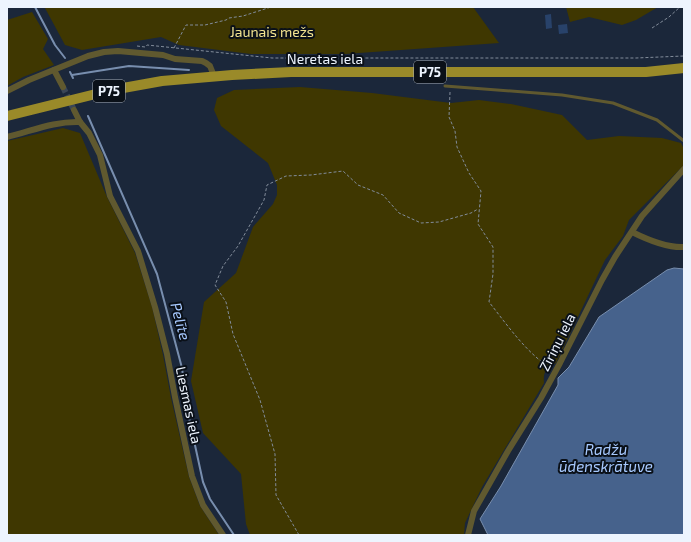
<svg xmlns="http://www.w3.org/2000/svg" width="691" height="542" viewBox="0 0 691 542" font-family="'Exo 2',sans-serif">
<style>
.green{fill:#3f3701}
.water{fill:#46628c;stroke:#788eae}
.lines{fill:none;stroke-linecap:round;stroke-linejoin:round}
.stream{stroke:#788eae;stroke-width:2}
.building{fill:#28426a}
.street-tunnel{stroke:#3a4657;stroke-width:6;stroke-dasharray:6 3;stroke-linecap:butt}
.path{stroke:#828c9a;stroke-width:1;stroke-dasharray:3 2;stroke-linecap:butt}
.lane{stroke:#60592f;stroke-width:3}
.street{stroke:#60592f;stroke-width:6}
.primary{stroke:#9a8a29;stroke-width:10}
.labels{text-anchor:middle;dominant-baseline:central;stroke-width:4;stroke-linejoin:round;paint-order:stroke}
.shield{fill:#0a1018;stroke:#a9b0b9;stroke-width:1}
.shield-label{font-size:13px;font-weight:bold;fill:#edf4fe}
.park-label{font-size:14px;fill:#f3e490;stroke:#0a1018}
.street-label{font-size:14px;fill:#edf4fe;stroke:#0a1018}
.water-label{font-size:15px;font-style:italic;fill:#a7c9ff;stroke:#0a1018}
</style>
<rect width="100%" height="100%" fill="#1b273a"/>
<!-- green -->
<g class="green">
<polygon points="48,7 473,7 499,43 345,54 251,54 179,45 161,37 82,50 65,45 45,8"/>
<polygon points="566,7 658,7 636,20 622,25 589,17 570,22"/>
<polygon points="32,12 48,39 43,49 54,65 23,77 7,86 7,20"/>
<path d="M 300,87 L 372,93 L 451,103 L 479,100 L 511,104 L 562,115 L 587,140 L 619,136 L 662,138 L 681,143 L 684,149 L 684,165 L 629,220 L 623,236 L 605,260 L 556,363 C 546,369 543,371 544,383 L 482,487 L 465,523 L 464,535 L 250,535 L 246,524 L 241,474 L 203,433 L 191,381 L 204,302 L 236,273 L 253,227 L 273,204 L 277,195 L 277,185 L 268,163 L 221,126 L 214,110 L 217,98 L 234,90 Z"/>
<polygon points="63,128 80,133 107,197 135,253 152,307 163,355 171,398 189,477 200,506 219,535 7,535 7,141"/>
</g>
<!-- water -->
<polygon class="water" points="674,268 684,269 684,535 488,535 480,519 501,486 558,385 558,378 569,367 599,317 667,270"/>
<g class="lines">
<!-- stream -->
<g class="stream">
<polyline points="35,7 55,45 65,58"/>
<polyline points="70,72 73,78"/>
<polyline points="72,75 129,66 189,70"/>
<polyline points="88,116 157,274 182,368 188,413 203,482 210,499 234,535"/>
</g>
</g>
<!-- building -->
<g class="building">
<polygon points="551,14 552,28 546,29 545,15"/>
<polygon points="567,24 568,33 559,34 558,25"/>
</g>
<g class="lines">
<!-- street-tunnel -->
<polyline class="street-tunnel" points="63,87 74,110"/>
<!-- path -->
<g class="path">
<polyline points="652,28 669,17 680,7"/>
<polyline points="137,46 145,47 147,45 272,58 636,58 684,56"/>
<polyline points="174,48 186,25 205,25 226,20 229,18 243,16 271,7"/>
<path d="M 450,92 L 449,117 L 455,131 L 457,147 L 469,173 L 481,191 L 478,224 L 493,247 L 493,274 L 489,302 C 508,326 525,351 550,368"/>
<polyline points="299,535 276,495 275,454 260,400 233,334 226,302 215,285 223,266 238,246 264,200 267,185 286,176 311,175 343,171 358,185 383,195 399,213 421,223 439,222 471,213 478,209"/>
</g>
<!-- lane -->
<polyline class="lane" points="445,86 562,95 613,103 657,120 684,141"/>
<!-- street -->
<g class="street">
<polyline points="54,70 63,87"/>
<polyline points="7,91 29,80 88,56 104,52 118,51 163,55 175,59 202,61 206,63 210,66 214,76"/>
<polyline points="74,110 80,122 89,133 100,155 110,196 138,251 155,307 167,354 175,397 192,476 203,505 223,535"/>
<path d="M 7,137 C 32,131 54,121 80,122"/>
<path d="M 632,232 C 646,239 668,248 684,247"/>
<polyline points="468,535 474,511 508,451 541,398 560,363 602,280 615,257 642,216 684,169"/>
</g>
<!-- primary -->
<polyline class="primary" points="7,116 112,90 162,81 232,75 291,72 646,72 684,68"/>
</g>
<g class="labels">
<!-- shield labels -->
<g class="shield">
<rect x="414" y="61" width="32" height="22" rx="3"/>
<rect x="93" y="80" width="32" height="22" rx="3"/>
</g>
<g class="shield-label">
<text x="430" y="72">P75</text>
<text x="109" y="91">P75</text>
</g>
<!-- park labels -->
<g class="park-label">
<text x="272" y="31">Jaunais mežs</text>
</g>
<!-- street labels -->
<g class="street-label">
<text x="325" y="58">Neretas iela</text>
<text transform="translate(557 342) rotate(-63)">Zīriņu iela</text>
<text transform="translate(189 405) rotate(78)">Liesmas iela</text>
</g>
<!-- water labels -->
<g class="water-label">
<text transform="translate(181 321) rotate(75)">Pelīte</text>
<text x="606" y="449">Radžu<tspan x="606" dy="17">ūdenskrātuve</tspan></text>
</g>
</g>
<!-- border -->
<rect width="691" height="542" fill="none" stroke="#edf4fe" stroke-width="16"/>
</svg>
